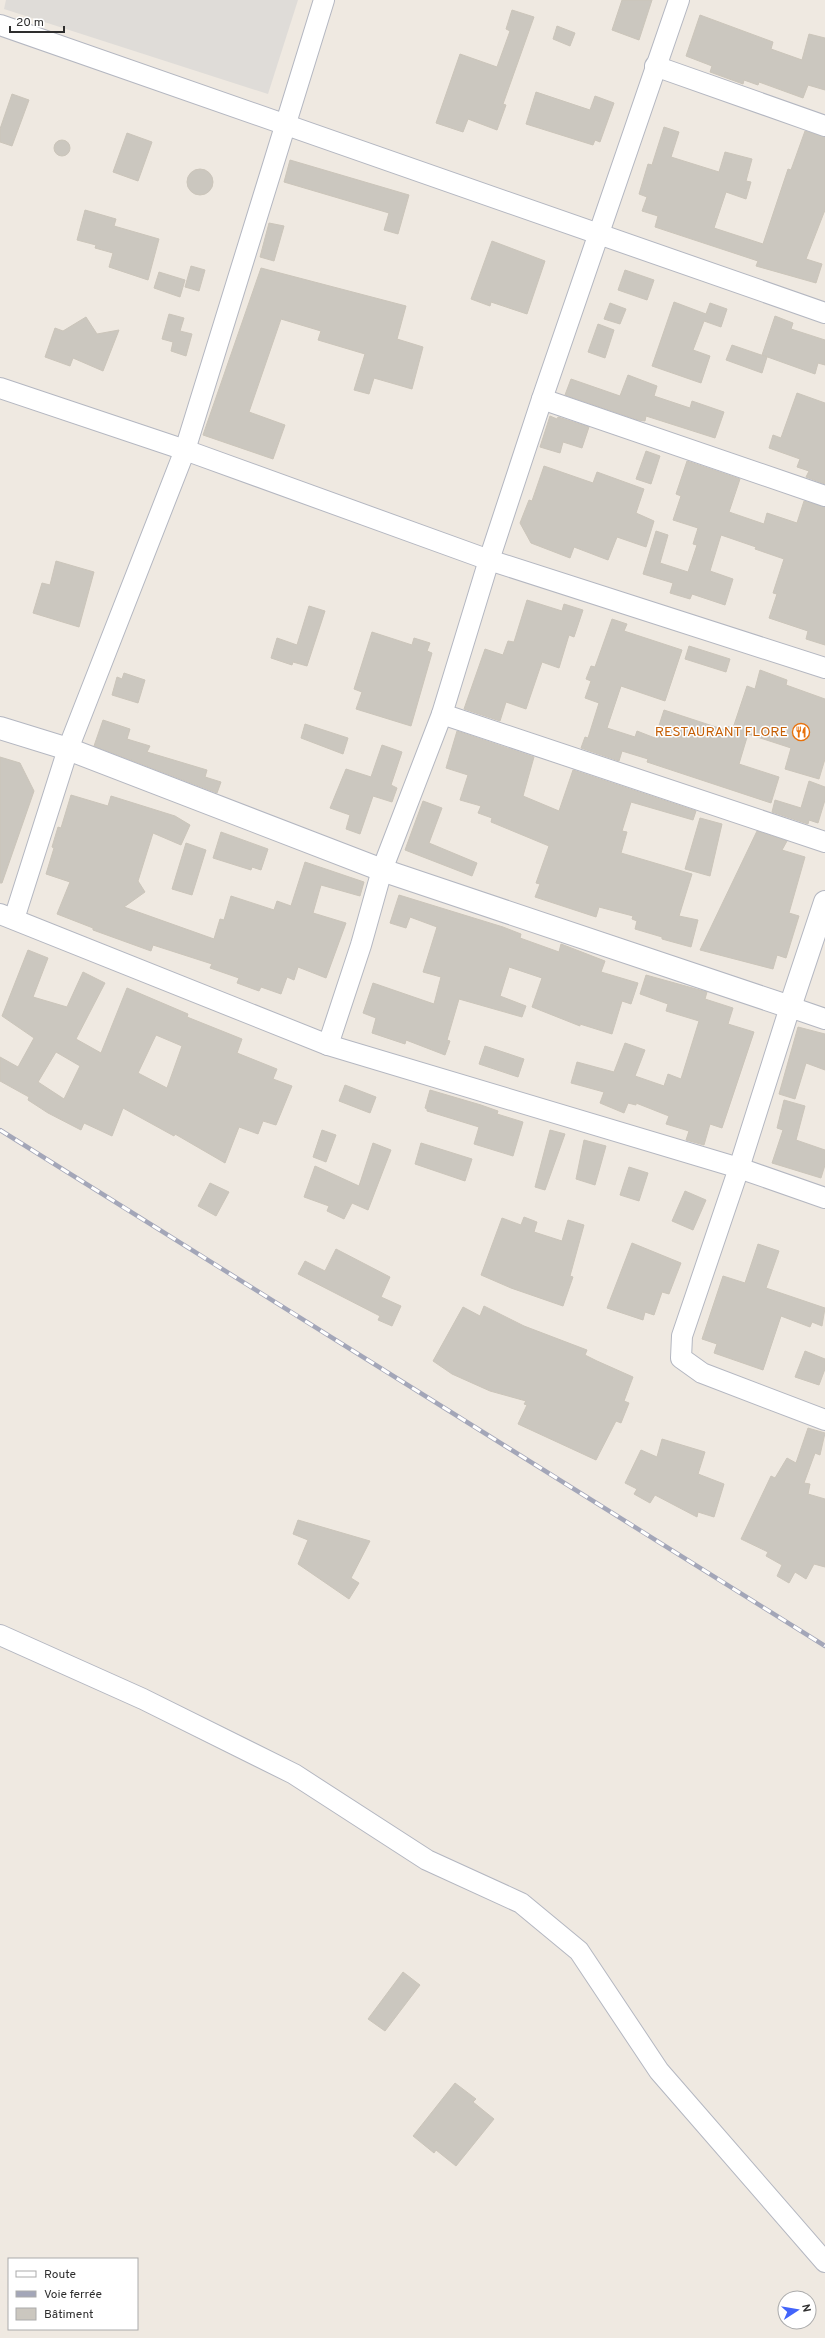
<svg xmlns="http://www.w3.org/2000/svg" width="825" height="2338" viewBox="0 0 825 2338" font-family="Overpass,sans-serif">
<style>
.plaza{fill:#dfdcd8}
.building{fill:#cbc7bf;stroke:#cbc5ba;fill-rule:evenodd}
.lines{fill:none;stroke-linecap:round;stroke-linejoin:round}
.street-casing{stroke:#b4b7c1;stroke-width:22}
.secondary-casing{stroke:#b4b7c1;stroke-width:24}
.street{stroke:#fff;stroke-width:20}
.secondary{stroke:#fff;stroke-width:22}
.rail-casing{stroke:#a3a6b8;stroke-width:4.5}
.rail{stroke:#fff;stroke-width:3;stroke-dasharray:9;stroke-linecap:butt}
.labels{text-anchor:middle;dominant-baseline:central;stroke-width:3;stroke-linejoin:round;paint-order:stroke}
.food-label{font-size:14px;fill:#c56008;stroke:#fff;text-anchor:end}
</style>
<rect width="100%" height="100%" fill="#efe9e1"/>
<!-- plaza -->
<polygon class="plaza" points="6,0 298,0 268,94 4,9"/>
<!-- building -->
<g class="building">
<polygon points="622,0 652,0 639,40 612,30"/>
<polygon points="512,10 534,17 503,104 506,105 497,130 468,119 463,132 436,123 460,54 497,67 510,31 506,29"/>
<polygon points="700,15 773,42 771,49 802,60 809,34 825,38 825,90 808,85 803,98 759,82 758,85 744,80 743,84 710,72 712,66 686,56"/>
<polygon points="557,26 575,33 570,46 553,39"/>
<polygon points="536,92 590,110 595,96 614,103 600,142 595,140 593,145 526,124"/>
<polygon points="12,94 29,100 12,146 0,142 0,129"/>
<polygon points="664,127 679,132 671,157 719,172 725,152 752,159 746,181 751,182 746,199 726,192 714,228 763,244 788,169 791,170 805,131 825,137 825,210 806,259 822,264 816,283 756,266 758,261 655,227 658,216 642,211 647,197 639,194 648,164 652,165"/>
<polygon points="127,133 152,142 138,181 113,172"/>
<circle cx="62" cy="148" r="8"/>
<polygon points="290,160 409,195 398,234 384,230 389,213 284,182"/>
<circle cx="200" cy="182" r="13"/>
<polygon points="85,210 116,219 114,226 159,239 148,280 109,267 113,253 95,248 96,245 77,240"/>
<polygon points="269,223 284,226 274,261 260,257"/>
<polygon points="492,241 545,261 527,314 491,302 490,306 471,299"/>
<polygon points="191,266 205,270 199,291 185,287"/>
<polygon points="261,268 406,306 397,339 423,347 412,389 374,378 369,394 354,390 365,354 318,340 321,331 281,319 249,412 285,425 273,459 203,435"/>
<polygon points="625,270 654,280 647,300 618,290"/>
<polygon points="159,272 185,280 180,297 154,288"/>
<polygon points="674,302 706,314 710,303 727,309 721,327 704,321 693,350 710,356 701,383 652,366"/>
<polygon points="610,303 626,309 620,324 604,319"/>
<polygon points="169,314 184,318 180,331 192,334 186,356 171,351 173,342 162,339"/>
<polygon points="775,316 793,323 791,329 825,340 825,365 818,363 815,374 762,355"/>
<polygon points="86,317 97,334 119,330 103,371 73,358 70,366 45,357 55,328 63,331"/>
<polygon points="598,324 614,330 605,358 588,352"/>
<polygon points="732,345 767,357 762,373 726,360"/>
<polygon points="628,375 657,386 654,396 690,408 692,401 724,412 715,438 646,416 645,421 638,420 565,395 571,379 620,396"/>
<polygon points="797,393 825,403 825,484 806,477 809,471 797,467 800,459 769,448 773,435 781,438"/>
<polygon points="550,416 557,419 558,417 589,427 582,448 563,442 560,453 540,447"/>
<polygon points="646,451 660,456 651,484 636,479"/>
<polygon points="687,461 740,479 729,512 764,524 767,513 797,523 804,501 825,507 825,645 806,639 808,631 769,618 777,594 773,593 784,559 755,549 756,547 721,535 710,571 733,579 725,605 692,594 690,599 670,593 673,583 643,574 656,531 668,535 660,563 688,572 697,545 693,544 698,528 673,520 681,496 676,494"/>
<polygon points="544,466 593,483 597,472 644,489 636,513 654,521 646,547 617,537 608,560 574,547 570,558 531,543 520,523 529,500 532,501"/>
<polygon points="56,561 94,572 79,627 33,613 42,583 50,585"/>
<polygon points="527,600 562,611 564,604 583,610 574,637 569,635 559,668 542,662 526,709 506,702 500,721 464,709 485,649 503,655 508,641 514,642"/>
<polygon points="309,606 325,611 307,666 293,662 292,665 271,658 277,638 297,645"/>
<polygon points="612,619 627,624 624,631 682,650 665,701 621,686 607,728 635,737 637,731 655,738 664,710 725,730 726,726 733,728 747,686 755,689 760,670 787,680 786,685 825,699 825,759 819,779 785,769 791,748 748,734 739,764 779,777 771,803 647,762 648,759 622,751 619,761 581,748 585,737 588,738 599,703 585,698 591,681 586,679 591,666 595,667"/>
<polygon points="372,632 412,645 414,638 430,643 427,651 432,653 411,726 356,709 362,692 354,689"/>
<polygon points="689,646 730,659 726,672 685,659"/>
<polygon points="124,673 145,680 138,703 112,695 117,677 122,679"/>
<polygon points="103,720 130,729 127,739 150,746 147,752 207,770 205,777 221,782 217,793 94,746"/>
<polygon points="305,724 348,738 343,754 301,738"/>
<polygon points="457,731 534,757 523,796 559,811 573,770 696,811 693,820 631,802 622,831 627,832 621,853 692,874 679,916 698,920 691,947 662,939 662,937 635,929 637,921 632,919 633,916 599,907 596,917 535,897 540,884 536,883 549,846 491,822 492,818 478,813 481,806 460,800 468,775 446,768"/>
<polygon points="382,745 402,752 391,785 397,788 392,802 373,796 360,834 346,829 350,815 330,808 346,769 371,777"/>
<polygon points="0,757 20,763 34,791 2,883 0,883"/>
<polygon points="809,781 825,787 825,800 818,823 809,820 808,824 772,812 775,800 801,808"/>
<polygon points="71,795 108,806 111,796 175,816 190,825 181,845 153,833 138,881 145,892 124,907 214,939 220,919 224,920 231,896 274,910 277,901 291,906 305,862 364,882 360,896 321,885 313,913 346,923 326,978 298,967 294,980 287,977 281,994 261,987 259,991 237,983 239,978 210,968 212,964 153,945 151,951 93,930 93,928 57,914 70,882 46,874 54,848 52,847 58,827 61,828"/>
<polygon points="423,801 442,808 429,843 477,863 472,876 405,850"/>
<polygon points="700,818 722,824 710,876 685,869"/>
<polygon points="757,831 787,841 782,850 805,857 789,913 799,916 786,958 777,955 773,969 700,950"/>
<polygon points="221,832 268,849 261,870 252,867 251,870 213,858"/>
<polygon points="186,843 206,850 192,895 172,889"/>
<polygon points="399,895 503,927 521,934 520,938 559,952 561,944 605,961 601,972 638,983 631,1004 622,1001 612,1034 580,1024 580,1026 532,1007 542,978 509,967 500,996 526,1006 522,1017 459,999 447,1040 450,1041 445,1055 406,1040 405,1044 372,1033 376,1018 363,1013 373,983 434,1004 441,977 423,972 437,927 410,917 406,928 390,923"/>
<path d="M 28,950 L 48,958 L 33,997 L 67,1007 L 83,972 L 105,983 L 76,1039 L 101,1053 L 127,988 L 188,1014 L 187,1017 L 242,1039 L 237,1053 L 277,1069 L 273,1079 L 292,1086 L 276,1125 L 263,1121 L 258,1134 L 239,1127 L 225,1163 L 175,1134 L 174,1136 L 123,1108 L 112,1136 L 84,1123 L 81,1130 L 48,1113 L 28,1100 L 29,1097 L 0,1081 L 0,1057 L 18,1067 L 34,1038 L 2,1016 ZM 156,1035 L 182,1046 L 167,1088 L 138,1073 ZM 56,1052 L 80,1066 L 64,1099 L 38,1082 Z"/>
<polygon points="646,975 707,992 705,999 733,1008 728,1024 754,1032 722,1128 710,1124 704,1145 686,1140 689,1131 666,1124 669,1116 636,1103 636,1105 628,1103 624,1113 600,1103 604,1092 571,1083 577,1062 614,1072 625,1043 645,1050 635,1076 664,1086 668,1074 681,1079 699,1021 666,1011 668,1004 640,994"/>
<polygon points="798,1027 825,1034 825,1070 806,1063 795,1099 779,1094"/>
<polygon points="485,1046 524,1059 518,1077 479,1064"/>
<polygon points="345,1085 376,1097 370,1113 339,1101"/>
<polygon points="430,1090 481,1105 498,1111 497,1114 523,1122 513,1156 474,1144 479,1127 427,1111 427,1109 425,1108"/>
<polygon points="784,1100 805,1106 796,1140 825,1150 825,1165 821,1178 772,1163 783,1130 777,1128"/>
<polygon points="322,1130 336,1135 326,1162 313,1157"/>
<polygon points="550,1130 565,1134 545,1190 535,1187"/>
<polygon points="584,1140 606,1146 595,1185 576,1179"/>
<polygon points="373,1143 391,1150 368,1210 352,1203 344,1219 327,1211 329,1206 304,1197 315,1166 359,1186"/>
<polygon points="421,1143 472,1159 465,1181 415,1164"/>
<polygon points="629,1167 648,1173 639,1201 620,1195"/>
<polygon points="210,1183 229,1192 216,1216 198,1206"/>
<polygon points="685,1191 706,1200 693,1230 672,1221"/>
<polygon points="524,1217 537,1222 534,1232 562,1241 568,1220 584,1225 570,1276 573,1277 563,1306 511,1288 481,1275 502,1218 521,1225"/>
<polygon points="632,1243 681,1263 669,1294 662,1292 654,1315 645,1312 643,1320 607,1308"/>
<polygon points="758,1244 779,1251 766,1288 825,1308 822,1326 812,1322 810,1327 781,1316 763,1370 714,1353 717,1344 702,1339 723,1276 745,1283"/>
<polygon points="336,1249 390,1277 381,1297 401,1306 392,1326 378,1320 380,1316 298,1274 305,1261 325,1271"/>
<polygon points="484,1306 524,1326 587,1350 585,1355 597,1361 633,1377 624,1401 629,1403 621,1423 616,1421 596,1460 518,1424 527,1405 524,1404 526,1401 490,1391 452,1374 433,1361 463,1307 480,1316"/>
<polygon points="805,1351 825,1359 825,1369 819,1385 795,1377"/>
<polygon points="808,1428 825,1433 820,1455 815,1453 804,1483 810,1484 808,1494 825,1499 825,1567 814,1564 806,1579 795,1572 789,1583 777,1576 782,1565 766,1556 768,1552 741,1539 771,1476 775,1478 787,1458 796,1463"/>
<polygon points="662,1439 705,1452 698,1474 724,1484 714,1517 698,1512 697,1517 655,1495 650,1503 634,1494 637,1489 625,1483 641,1450 657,1457"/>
<polygon points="298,1520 370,1541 351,1578 359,1583 349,1599 298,1564 308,1540 293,1534"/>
<polygon points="403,1972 420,1985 385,2031 368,2019"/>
<polygon points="455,2083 476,2099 473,2102 494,2119 456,2166 436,2150 434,2153 413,2136"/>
</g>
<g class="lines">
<!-- street casing -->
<g class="street-casing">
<g id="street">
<polyline points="0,25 825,313"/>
<polyline points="655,66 825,126"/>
<polyline points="0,388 185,450 489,560 825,668"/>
<polyline points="542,399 825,496"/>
<polyline points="442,714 825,842"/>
<polyline points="0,914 328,1045 739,1168 825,1198"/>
<polyline points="14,919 68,749 185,450 324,0"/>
<polyline points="825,1019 790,1007 739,1168 682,1336 681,1358 702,1373 825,1420"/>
<polyline points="328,1045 361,945 382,870 442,714 489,560 542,399 679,0"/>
<polyline points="0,1635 143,1699 294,1774 427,1860 521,1903 579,1951 659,2071 825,2262"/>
</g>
</g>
<!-- secondary casing -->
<g class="secondary-casing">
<polyline id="secondary" points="0,728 68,749 382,870 790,1007 825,902"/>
</g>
<!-- street -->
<use href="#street" class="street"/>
<!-- secondary -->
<use href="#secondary" class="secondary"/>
<!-- rail casing -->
<g class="rail-casing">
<polyline id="rail" points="0,1130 825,1646"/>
</g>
<!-- rail -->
<use href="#rail" class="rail"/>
</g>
<!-- icons -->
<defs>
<g id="restaurant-ring" transform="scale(0.9)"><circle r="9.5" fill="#fff" stroke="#e8710a" stroke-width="1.5"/><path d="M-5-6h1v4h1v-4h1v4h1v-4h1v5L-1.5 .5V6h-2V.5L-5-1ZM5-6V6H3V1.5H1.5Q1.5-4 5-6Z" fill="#e8710a"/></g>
</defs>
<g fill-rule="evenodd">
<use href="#restaurant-ring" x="801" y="732"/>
</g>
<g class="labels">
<!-- food labels -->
<g class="food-label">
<text x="788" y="732">RESTAURANT FLORE</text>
</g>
</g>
<!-- legend -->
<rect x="8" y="2258" width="130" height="72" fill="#ffffff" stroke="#ababab"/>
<rect x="16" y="2271" width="20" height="6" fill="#ffffff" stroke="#ababab"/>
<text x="44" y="2278" font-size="12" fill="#2e2e2e">Route</text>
<rect x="16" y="2291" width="20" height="6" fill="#a3a6b8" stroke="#ababab"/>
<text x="44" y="2298" font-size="12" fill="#2e2e2e">Voie ferrée</text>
<rect x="16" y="2308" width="20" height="12" fill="#cbc7bf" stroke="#ababab"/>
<text x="44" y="2318" font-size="12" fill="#2e2e2e">Bâtiment</text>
<!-- north arrow -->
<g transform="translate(797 2310) rotate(78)"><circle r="19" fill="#ffffff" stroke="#ababab"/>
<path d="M0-3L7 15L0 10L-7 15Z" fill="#4264fb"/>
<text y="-6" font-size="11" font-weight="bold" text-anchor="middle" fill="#2e2e2e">N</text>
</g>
<!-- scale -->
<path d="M10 26v6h54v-6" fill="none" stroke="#2e2e2e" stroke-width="2"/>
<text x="16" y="26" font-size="12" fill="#2e2e2e" stroke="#ffffff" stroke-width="3" paint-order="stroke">20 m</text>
</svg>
